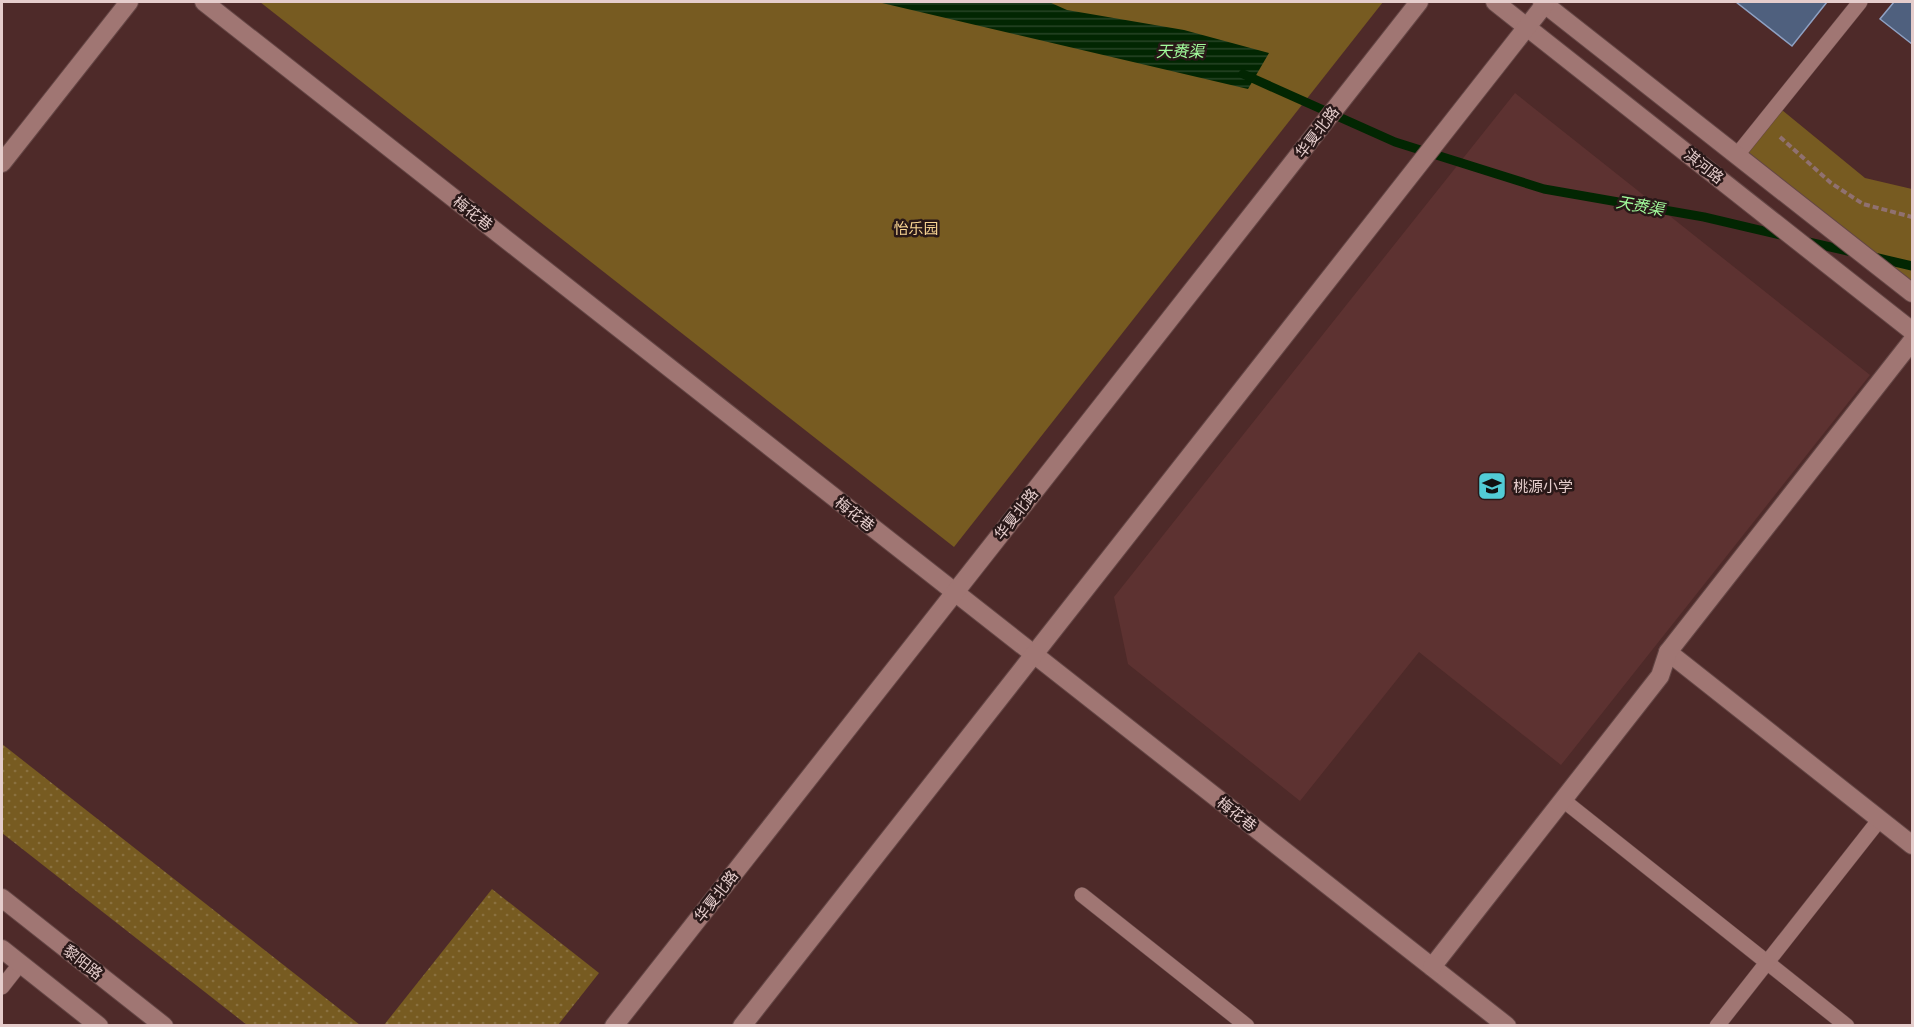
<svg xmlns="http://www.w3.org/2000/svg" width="1914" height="1027" viewBox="0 0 1914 1027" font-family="Arial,'Noto Sans SC',sans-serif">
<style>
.built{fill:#5d3231}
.grass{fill:url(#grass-dots)}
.park{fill:#775b21}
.water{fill:url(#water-rules)}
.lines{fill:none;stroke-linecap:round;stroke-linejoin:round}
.stream{stroke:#022602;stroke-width:9}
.building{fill:#4f607e;stroke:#8fa1c3;stroke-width:1.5}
.lane-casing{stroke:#644645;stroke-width:16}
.street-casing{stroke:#644645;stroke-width:20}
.secondary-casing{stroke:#644645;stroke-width:20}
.path{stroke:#907170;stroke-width:4;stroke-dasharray:6 3;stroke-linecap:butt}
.lane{stroke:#a07673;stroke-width:15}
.street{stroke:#a07673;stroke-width:18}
.secondary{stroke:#a07673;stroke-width:18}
.labels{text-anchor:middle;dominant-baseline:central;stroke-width:5;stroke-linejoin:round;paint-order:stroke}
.street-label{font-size:15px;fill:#e5cdcc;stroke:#291818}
.park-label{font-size:15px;fill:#f8d492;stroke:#291818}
.poi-label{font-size:15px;fill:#e5cdcc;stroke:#291818;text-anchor:start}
.water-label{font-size:16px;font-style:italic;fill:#a1fb9b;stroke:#291818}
</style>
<defs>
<pattern id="grass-dots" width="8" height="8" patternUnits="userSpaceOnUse" patternTransform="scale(1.5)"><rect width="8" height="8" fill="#775b21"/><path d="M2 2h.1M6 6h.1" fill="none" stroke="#8a7140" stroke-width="1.8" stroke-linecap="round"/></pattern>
<pattern id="water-rules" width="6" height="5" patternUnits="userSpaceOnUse" patternTransform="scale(1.5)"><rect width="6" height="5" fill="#022602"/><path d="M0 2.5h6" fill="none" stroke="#274426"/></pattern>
</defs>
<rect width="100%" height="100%" fill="#4e2a29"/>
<!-- built -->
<polygon class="built" points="1515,93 1870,375 1561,765 1419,652 1300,801 1128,664 1114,597"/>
<!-- grass -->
<g class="grass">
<polygon points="2,744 360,1025 247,1025 2,833"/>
<polygon points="492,889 599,973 558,1025 384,1025"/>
</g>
<!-- park -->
<g class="park">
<polygon points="260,2 1383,2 954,547"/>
<polygon points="1776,105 1865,178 1912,189 1912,293 1737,155"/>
</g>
<!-- water -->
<polygon class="water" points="851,2 1049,2 1067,10 1184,30 1269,53 1248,89 882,3"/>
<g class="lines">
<!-- stream -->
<g class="stream">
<polyline points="1243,74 1395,142 1544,189 1704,217 1785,236"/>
<polyline points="1804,241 1852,252"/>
<polyline points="1874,257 1912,266"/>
</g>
</g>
<!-- building -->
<g class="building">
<polygon points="1736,2 1827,2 1792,46"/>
<polygon points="1894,2 1912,2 1912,44 1880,19"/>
</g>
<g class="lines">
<!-- lane casing -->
<g class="lane-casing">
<g id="lane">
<polyline points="1737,155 1860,2"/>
<polyline points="1563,800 1847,1026"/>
<polyline points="1082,895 1247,1026"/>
<polyline points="2,987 20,964"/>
<polyline points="1717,1026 1880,819"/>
</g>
</g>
<!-- street casing -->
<g class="street-casing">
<g id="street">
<polyline points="204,2 1507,1026"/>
<polyline points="2,163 129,2"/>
<polyline points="1668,652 1912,845"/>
<polyline points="1432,967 1660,676 1668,652 1912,341"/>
</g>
</g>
<!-- secondary casing -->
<g class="secondary-casing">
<g id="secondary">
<polyline points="1495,2 1912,331"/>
<polyline points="1542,2 1912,293"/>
<polyline points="2,898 164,1026"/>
<polyline points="2,949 99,1026"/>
<polyline points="614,1026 1419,2"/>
<polyline points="742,1026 1545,4"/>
</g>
</g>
<!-- path -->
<polyline class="path" points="1780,137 1831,183 1863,204 1912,217"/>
<!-- lane -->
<use href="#lane" class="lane"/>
<!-- street -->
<use href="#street" class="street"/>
<!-- secondary -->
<use href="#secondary" class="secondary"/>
</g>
<!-- icons -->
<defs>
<g id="school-square" transform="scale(1.5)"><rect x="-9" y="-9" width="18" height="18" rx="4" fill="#52ccd6" stroke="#291818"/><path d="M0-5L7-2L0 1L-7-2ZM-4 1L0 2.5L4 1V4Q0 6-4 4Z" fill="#111"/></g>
</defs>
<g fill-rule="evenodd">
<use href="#school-square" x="1492" y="486"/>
</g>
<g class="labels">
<!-- street labels -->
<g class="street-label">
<text transform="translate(1317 132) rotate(-52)">华夏北路</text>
<text transform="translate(1704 166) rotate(38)">淇河路</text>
<text transform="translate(473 213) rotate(38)">梅花巷</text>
<text transform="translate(855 514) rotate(38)">梅花巷</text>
<text transform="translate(1016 514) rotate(-52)">华夏北路</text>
<text transform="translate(1237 814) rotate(38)">梅花巷</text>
<text transform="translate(716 896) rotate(-52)">华夏北路</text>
<text transform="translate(83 962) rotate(38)">黎阳路</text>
</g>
<!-- park labels -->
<g class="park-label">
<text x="916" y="228">怡乐园</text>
</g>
<!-- poi labels -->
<g class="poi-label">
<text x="1513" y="486">桃源小学</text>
</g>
<!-- water labels -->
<g class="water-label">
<text x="1180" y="51">天赉渠</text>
<text transform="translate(1640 206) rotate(10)">天赉渠</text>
</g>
</g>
<!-- border -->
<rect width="1914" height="1027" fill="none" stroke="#e5cdcc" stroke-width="6"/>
</svg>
